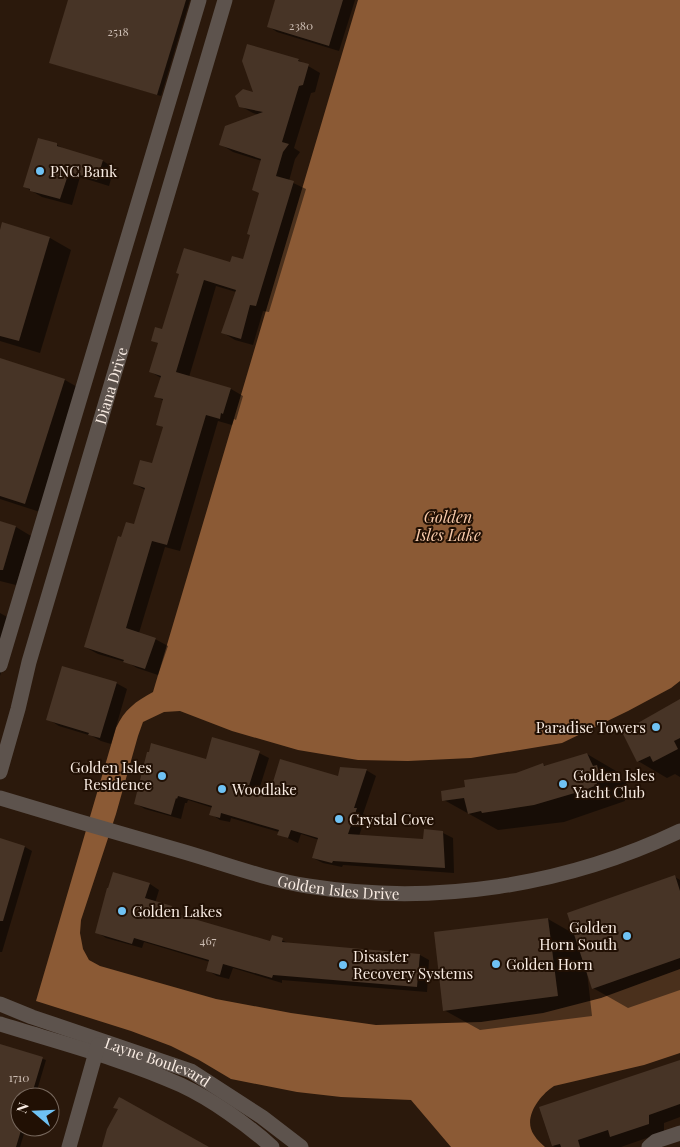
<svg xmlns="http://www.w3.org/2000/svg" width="680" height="1147" viewBox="0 0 680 1147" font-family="'Playfair Display',serif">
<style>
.water{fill:#8b5a35}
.shadow{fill:#0007}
.building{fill:#473426}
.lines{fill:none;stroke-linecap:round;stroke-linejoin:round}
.minor{stroke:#5d534d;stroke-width:15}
.poi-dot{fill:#6fc2f4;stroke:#211004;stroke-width:2}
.labels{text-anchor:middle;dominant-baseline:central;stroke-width:4;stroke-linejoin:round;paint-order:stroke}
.number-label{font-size:12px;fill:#ccbdb3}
.poi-label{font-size:15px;fill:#f8ebe2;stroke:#211004;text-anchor:start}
.street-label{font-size:15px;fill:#f8ebe2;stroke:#211004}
.water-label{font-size:16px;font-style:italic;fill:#f8caaa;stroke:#211004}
</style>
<rect width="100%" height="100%" fill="#2b190c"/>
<!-- water -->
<path class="water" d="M 358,0 L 680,0 L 680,681 L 671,688 L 628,711 L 562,743 L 471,758 L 408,761 L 358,760 L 298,750 L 232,731 L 180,711 L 164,712 L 143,722 L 138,736 L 116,814 L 81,920 L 80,933 L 83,949 L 89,960 L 100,966 L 216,999 L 291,1013 L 376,1025 L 481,1022 L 543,1013 L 601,998 L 680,969 L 680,1053 L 644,1065 L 554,1086 C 540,1095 522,1118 534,1135 C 537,1140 541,1143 545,1147 L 451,1147 L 411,1100 L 341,1097 L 297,1092 L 231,1079 L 199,1060 L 171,1046 L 131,1031 L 36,1001 L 116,728 C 124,710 136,701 153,692 Z"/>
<!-- shadow -->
<g class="shadow">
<polygon points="69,0 190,0 161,96 54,64"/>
<polygon points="276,0 355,0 339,51 277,32 268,26"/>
<polygon points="298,60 320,73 315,92 311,93 294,148 300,152 295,159 289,181 306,189 269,312 263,311 253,345 235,340 222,332 236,292 216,286 204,327 189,377 231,389 243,396 236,420 234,419 232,425 218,421 180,551 165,547 139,633 155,639 168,646 158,675 137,668 129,663 98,654 85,647 122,539 135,526 145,490 135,484 153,465 164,428 157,424 164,401 156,396 161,378 151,372 159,344 153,340 163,331 180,274 243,261 251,236 260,194 262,161 233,152 220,144 259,115 253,113 240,106"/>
<polygon points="57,145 67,151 103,161 114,168 109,186 80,177 72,205 42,197 25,187"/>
<polygon points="3,224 50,238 71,250 40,353 0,341 0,235"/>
<polygon points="0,360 65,380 79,388 40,512 0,499"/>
<polygon points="0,523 16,527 31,536 16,585 0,581"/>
<polygon points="0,613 16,622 0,676"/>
<polygon points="116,683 127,689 111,744 101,741 92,736 59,726 48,719"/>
<polygon points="680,700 680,777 675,774 667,778 638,761 624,732"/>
<polygon points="259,753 269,758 258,793 270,797 366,770 376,776 363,814 366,815 359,836 425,840 443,833 453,838 454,873 343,865 342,867 323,863 313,858 319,840 301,834 298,843 279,834 279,832 231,818 230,822 220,820 211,814 213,808 188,800 187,803 185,803 181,819 145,809 135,803 207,760"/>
<polygon points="587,754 616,771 620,780 626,783 629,794 624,796 625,801 564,822 498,830 444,800 466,788 516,775 543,765 546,766"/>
<polygon points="0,840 25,847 32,851 2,952 0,952"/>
<polygon points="675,877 680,880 680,990 628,1008 593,988 587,972 592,1016 480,1030 444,1010 548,919 576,935"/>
<polygon points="150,884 159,890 155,903 172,908 170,908 170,918 173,908 181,913 180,916 271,943 273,936 292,945 420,955 429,960 427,992 282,980 282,983 233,968 229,979 217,976 207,970 210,962 144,942 142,948 106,938 97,932"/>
<polygon points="0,1045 46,1060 35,1097 20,1097 20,1127 26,1127 20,1147 0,1147"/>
<polygon points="680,1062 680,1117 664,1123 664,1132 621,1147 555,1147 553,1146"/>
</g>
<!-- building -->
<g class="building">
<polygon points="68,0 186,0 157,95 49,63"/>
<polygon points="275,0 343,0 329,46 267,27"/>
<polygon points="247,44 299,59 298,61 309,64 303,85 299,86 282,142 289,144 283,152 276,176 294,181 256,306 250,305 241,339 221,333 236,290 204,280 192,319 176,372 231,388 223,414 221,413 220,419 206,415 167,545 152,541 126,628 156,638 145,669 123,662 124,660 84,647 118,536 121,537 126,522 134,524 145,488 133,484 140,460 152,463 163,427 156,425 163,399 154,397 161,376 149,372 158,343 151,341 155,327 162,329 179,274 176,273 184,248 230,262 232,256 243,259 250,235 247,234 259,193 252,190 261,159 219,145 225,126 263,112 239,107 235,96 243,89 253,92 242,61"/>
<polygon points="38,138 57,143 57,146 103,160 97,180 69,172 60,199 30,191 30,189 23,187"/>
<polygon points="2,222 50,237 19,341 0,336 0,230"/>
<polygon points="0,358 65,379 25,504 0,496"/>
<polygon points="0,521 16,526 3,570 0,570"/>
<polygon points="62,666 117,682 100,738 88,735 89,733 46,720"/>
<polygon points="680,699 680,738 674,741 678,749 653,762 650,756 637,762 622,732"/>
<polygon points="212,737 260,751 248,789 269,795 280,759 338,776 340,767 367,769 354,808 357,808 348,834 423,839 424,829 443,831 445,868 333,861 332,863 312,858 318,838 291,830 288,838 277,835 279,830 221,813 220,818 209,815 212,806 178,796 177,799 176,798 171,815 134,804 147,752 149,752 151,743 206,759"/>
<polygon points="587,753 593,766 597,765 600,777 596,779 597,785 585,790 534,805 482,813 481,811 468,814 464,798 442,801 441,791 465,787 464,780 516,773 543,763 544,766"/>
<polygon points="0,838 25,846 3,921 0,921"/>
<polygon points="113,872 150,883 145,898 172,906 170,912 270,941 272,935 283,938 282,942 420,954 417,987 273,975 272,978 223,964 220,975 206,971 209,960 134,938 132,944 95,933 107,888 108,888"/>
<polygon points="675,875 680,891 680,958 592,989 567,913"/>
<polygon points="548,918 558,996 443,1011 434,932"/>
<polygon points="0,1044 43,1057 31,1097 20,1097 20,1127 22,1127 16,1147 0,1147"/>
<polygon points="680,1060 680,1104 649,1115 649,1124 610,1137 608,1130 578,1140 580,1147 561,1147 560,1144 552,1146 539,1107"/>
<polygon points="119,1097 123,1099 209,1147 102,1147 107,1129 118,1109 113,1108"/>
</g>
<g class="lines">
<!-- minor -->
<g class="minor">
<polyline points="0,665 199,0"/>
<path id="s1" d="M 0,772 L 18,709 L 29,662 L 225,0"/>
<path id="s2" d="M 0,798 C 60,816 121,834 181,851 C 223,863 264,879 308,886 C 434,906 565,886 680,831"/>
<path id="s3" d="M 0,1004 L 32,1017 L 191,1071 L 262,1117 L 301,1147"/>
<path d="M 0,1024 C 61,1043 123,1059 181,1085 C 211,1099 248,1125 272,1147"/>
<polyline points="69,1147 98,1045"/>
<polyline points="649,1147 656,1141 680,1133"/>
</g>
</g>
<!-- markers -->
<g class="poi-dot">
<circle cx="40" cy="171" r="5"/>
<circle cx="656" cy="727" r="5"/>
<circle cx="162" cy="776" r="5"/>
<circle cx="563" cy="784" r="5"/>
<circle cx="222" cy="789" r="5"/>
<circle cx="339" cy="819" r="5"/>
<circle cx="122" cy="911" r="5"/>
<circle cx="627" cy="936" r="5"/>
<circle cx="496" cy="964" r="5"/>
<circle cx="343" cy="965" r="5"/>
</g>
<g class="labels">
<!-- number labels -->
<g class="number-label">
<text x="301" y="25">2380</text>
<text x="118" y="31">2518</text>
<text x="208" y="940">467</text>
<text x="19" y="1077">1710</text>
</g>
<!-- poi labels -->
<g class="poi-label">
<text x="50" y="171">PNC Bank</text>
<text x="646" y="727" text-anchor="end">Paradise Towers</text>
<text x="152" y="767" text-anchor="end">Golden Isles<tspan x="152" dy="17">Residence</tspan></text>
<text x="573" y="775">Golden Isles<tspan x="573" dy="17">Yacht Club</tspan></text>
<text x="232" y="789">Woodlake</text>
<text x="349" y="819">Crystal Cove</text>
<text x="132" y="911">Golden Lakes</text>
<text x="617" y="927" text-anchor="end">Golden<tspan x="617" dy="17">Horn South</tspan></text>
<text x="353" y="956">Disaster<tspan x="353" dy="17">Recovery Systems</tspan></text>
<text x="506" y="964">Golden Horn</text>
</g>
<!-- street labels -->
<g class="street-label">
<text stroke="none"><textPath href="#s1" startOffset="402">Diana Drive</textPath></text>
<text stroke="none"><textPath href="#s2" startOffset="351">Golden Isles Drive</textPath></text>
<text stroke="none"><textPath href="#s3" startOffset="168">Layne Boulevard</textPath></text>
</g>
<!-- water labels -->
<g class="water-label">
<text x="448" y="516">Golden<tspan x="448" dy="18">Isles Lake</tspan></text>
</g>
</g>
<!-- north arrow -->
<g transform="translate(35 1112) rotate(289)"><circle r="24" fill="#211004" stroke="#77685d"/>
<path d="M0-4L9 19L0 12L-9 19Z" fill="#6fc2f4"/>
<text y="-8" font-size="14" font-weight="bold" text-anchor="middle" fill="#f8ebe2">N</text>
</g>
</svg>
